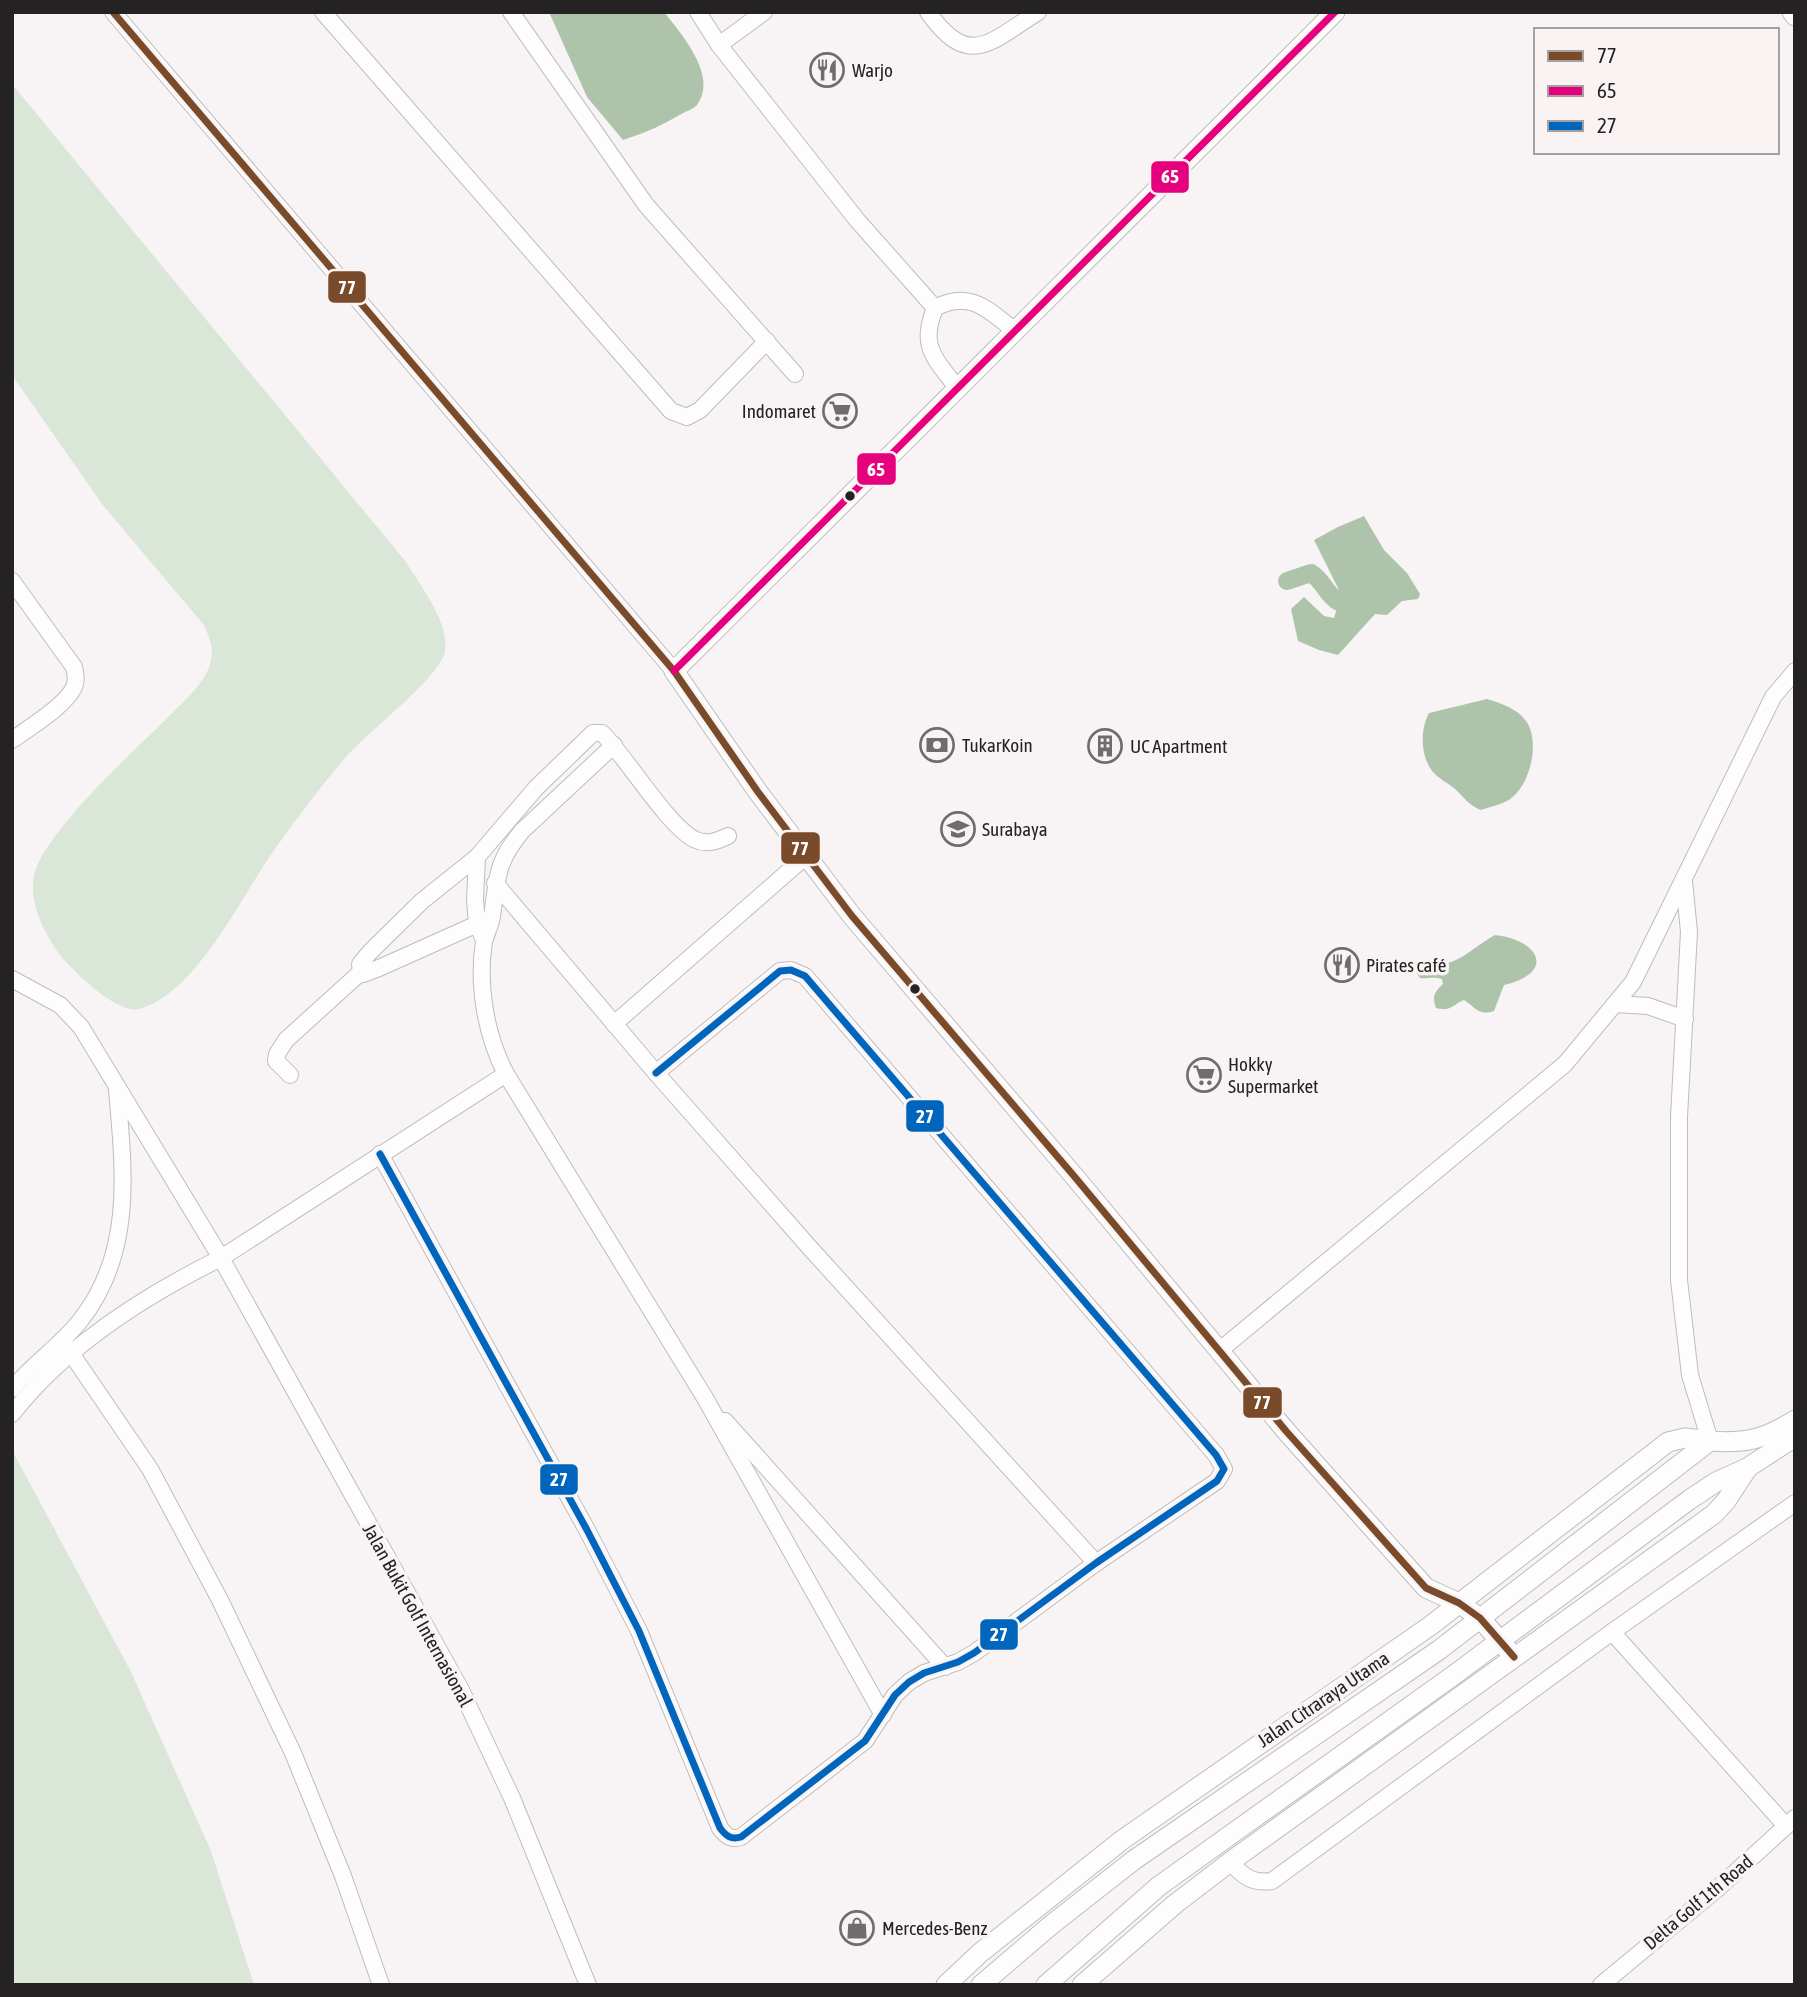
<svg xmlns="http://www.w3.org/2000/svg" width="1807" height="1997" viewBox="0 0 1807 1997" font-family="'Asap Condensed',sans-serif">
<style>
.green{fill:#dae6d8}
.water{fill:#adc4ab}
.lines{fill:none;stroke-linecap:round;stroke-linejoin:round}
.canal{stroke:#adc4ab;stroke-width:18}
.minor-casing{stroke:#bebcbc;stroke-width:18}
.tertiary-casing{stroke:#bebcbc;stroke-width:21}
.minor{stroke:#fefdfe;stroke-width:16}
.tertiary{stroke:#fefdfe;stroke-width:19}
.bus-1-casing{stroke:#f9f3f4;stroke-width:12}
.bus-2-casing{stroke:#f9f3f4;stroke-width:12}
.bus-3-casing{stroke:#f9f3f4;stroke-width:12}
.bus-1{stroke:#7a4b2a;stroke-width:7}
.bus-2{stroke:#e5007d;stroke-width:7}
.bus-3{stroke:#0065bd;stroke-width:7}
.bus-dot{fill:#242222;stroke:#f9f3f4;stroke-width:2.5}
.labels{text-anchor:middle;dominant-baseline:central;stroke-width:7;stroke-linejoin:round;paint-order:stroke}
.poi-label{font-size:19px;fill:#242222;stroke:#f9f3f4;text-anchor:start}
.street-label{font-size:19px;fill:#242222;stroke:#f9f3f4}
.line-badge{stroke:#f9f3f4;stroke-width:2.5}
.badge-label{font-size:19px;text-anchor:middle;font-weight:bold;fill:#fff}
</style>
<rect width="100%" height="100%" fill="#f8f4f5"/>
<!-- green -->
<g class="green">
<path d="M 12,84 L 406,562 C 420,585 453,627 444,655 C 435,681 368,732 347,756 C 323,783 301,813 280,842 C 245,888 198,994 139,1009 C 117,1014 78,975 64,960 C 47,939 31,909 33,881 C 37,837 136,750 169,716 C 184,701 207,682 211,660 C 214,647 209,636 203,624 L 102,504 L 12,375 Z"/>
<polygon points="12,1450 131,1672 211,1851 254,1985 12,1985"/>
</g>
<!-- water -->
<g class="water">
<path d="M 549,12 L 664,12 C 681,33 719,77 697,105 C 695,108 687,111 683,113 C 663,125 645,133 623,140 L 587,97 Z"/>
<polygon points="1364,516 1384,550 1407,573 1420,594 1418,599 1402,601 1387,615 1375,614 1338,655 1319,650 1298,641 1291,609 1304,597 1324,616 1334,618 1339,602 1338,588 1314,540 1338,527"/>
<path d="M 1487,699 C 1503,704 1519,709 1528,724 C 1540,746 1529,789 1507,801 C 1499,805 1489,807 1481,810 C 1467,804 1466,799 1455,789 C 1448,783 1439,779 1433,772 C 1420,756 1420,730 1429,713 Z"/>
<path d="M 1495,935 C 1540,940 1556,973 1504,985 L 1494,1011 C 1479,1016 1476,1008 1464,1000 C 1452,1005 1451,1012 1436,1008 C 1432,997 1434,992 1443,984 L 1442,979 C 1433,976 1428,979 1420,978 L 1416,973 L 1417,965 C 1428,960 1439,966 1451,962 C 1467,956 1480,943 1495,935 Z"/>
</g>
<g class="lines">
<!-- canal -->
<path class="canal" d="M 1287,581 L 1311,573 C 1324,581 1326,595 1339,602"/>
<!-- minor casing -->
<g class="minor-casing">
<g id="minor">
<polyline points="113,12 674,671"/>
<polyline points="323,12 671,411 687,417 700,410 767,341"/>
<polyline points="511,12 646,205 795,374"/>
<polyline points="698,12 719,45 857,220 935,308"/>
<path d="M 928,12 C 969,70 990,42 1038,12"/>
<polyline points="719,45 764,12"/>
<path d="M 957,388 C 935,358 919,347 935,308 C 970,289 988,310 1015,331"/>
<path d="M 12,581 L 74,667 C 75,672 77,678 75,684 C 70,703 29,728 12,740"/>
<polyline points="477,857 422,901 370,952 360,964 361,972 363,974 379,968 484,921"/>
<polyline points="1684,881 1689,932 1679,1117 1679,1280 1690,1375 1710,1441"/>
<polyline points="495,883 656,1073 810,1248 1096,1563"/>
<path d="M 484,940 L 477,924 L 475,900 L 477,857 L 536,788 L 593,733 L 602,733 C 627,758 669,828 696,840 C 708,845 717,841 728,836"/>
<polyline points="12,979 60,1005 81,1027 221,1258 461,1690 512,1798 588,1985"/>
<polyline points="1615,1004 1648,1006 1685,1019"/>
<polyline points="614,1024 805,857"/>
<polyline points="506,1074 705,1398 883,1715"/>
<polyline points="290,1075 276,1061 277,1054 286,1040 361,972"/>
<path d="M 380,1154 L 587,1530 L 639,1631 L 720,1828 C 726,1836 731,1840 741,1837 L 865,1741 L 895,1695 L 909,1682 L 924,1673 L 958,1662 L 974,1653 L 1096,1563 L 1217,1481 L 1224,1469 L 1216,1455 L 805,976 L 791,970 L 780,971 L 656,1073"/>
<polyline points="62,1340 150,1469 220,1600 293,1753 343,1876 381,1985"/>
<polyline points="1219,1351 1565,1064 1633,982 1773,697 1795,671"/>
<path d="M 12,1389 C 33,1364 60,1346 80,1321 C 134,1253 124,1171 117,1090"/>
<path d="M 12,1414 C 65,1346 144,1296 221,1258 L 506,1074 C 486,1036 477,985 484,942 C 486,933 491,925 492,916 C 498,877 495,864 522,831 L 614,745"/>
<polyline points="725,1421 945,1667"/>
<polyline points="1612,1632 1786,1826"/>
<path d="M 1230,1862 C 1243,1876 1252,1884 1272,1881 L 1612,1632 L 1795,1503"/>
<polyline points="1601,1985 1717,1889 1795,1818"/>
</g>
</g>
<!-- tertiary casing -->
<g class="tertiary-casing">
<g id="tertiary">
<polyline points="1335,12 674,671 758,792 852,916 1074,1176 1286,1431 1426,1588 1459,1603 1480,1618 1514,1657"/>
<polyline points="1792,12 1795,16"/>
<polyline points="946,1985 980,1953 1122,1840 1430,1626 1668,1442 1685,1438 1710,1441"/>
<path d="M 981,1985 L 1051,1925 L 1134,1860 L 1439,1650 L 1710,1441 C 1745,1444 1765,1439 1795,1420"/>
<polyline points="1046,1985 1159,1886 1454,1675 1689,1500 1716,1482 1747,1468 1795,1437"/>
<polyline points="1082,1985 1175,1904 1230,1862 1714,1514 1726,1501 1747,1469"/>
</g>
</g>
<!-- minor -->
<use href="#minor" class="minor"/>
<!-- tertiary -->
<use href="#tertiary" class="tertiary"/>
<!-- bus-1 casing -->
<g class="bus-1-casing">
<polyline id="bus-1" points="113,12 674,671 758,792 852,916 1074,1176 1286,1431 1426,1588 1459,1603 1480,1618 1514,1657"/>
</g>
<!-- bus-2 casing -->
<g class="bus-2-casing">
<polyline id="bus-2" points="674,671 1335,12"/>
</g>
<!-- bus-3 casing -->
<g class="bus-3-casing">
<path id="bus-3" d="M 380,1154 L 587,1530 L 639,1631 L 720,1828 C 726,1836 731,1840 741,1837 L 865,1741 L 895,1695 L 909,1682 L 924,1673 L 958,1662 L 974,1653 L 1096,1563 L 1217,1481 L 1224,1469 L 1216,1455 L 805,976 L 791,970 L 780,971 L 656,1073"/>
</g>
<!-- bus-1 -->
<use href="#bus-1" class="bus-1"/>
<!-- bus-2 -->
<use href="#bus-2" class="bus-2"/>
<!-- bus-3 -->
<use href="#bus-3" class="bus-3"/>
</g>
<!-- icons -->
<defs>
<g id="restaurant-ring" transform="scale(1.75)"><circle r="9.5" fill="#f9f3f4" stroke="#6e6c6c" stroke-width="1.5"/><path d="M-5-6h1v4h1v-4h1v4h1v-4h1v5L-1.5 .5V6h-2V.5L-5-1ZM5-6V6H3V1.5H1.5Q1.5-4 5-6Z" fill="#6e6c6c"/></g>
<g id="supermarket-ring" transform="scale(1.75)"><circle r="9.5" fill="#f9f3f4" stroke="#6e6c6c" stroke-width="1.5"/><path d="M-6-5.5h2.5l.6 2H6L4.5 2H-2.5L-4.4-4H-6ZM-1.5 3.2a1.3 1.3 0 1 0 .1 0ZM3 3.2a1.3 1.3 0 1 0 .1 0Z" fill="#6e6c6c"/></g>
<g id="bank-ring" transform="scale(1.75)"><circle r="9.5" fill="#f9f3f4" stroke="#6e6c6c" stroke-width="1.5"/><path d="M-6-4H6V4H-6ZM0-2.3a2.3 2.3 0 1 0 0 4.6a2.3 2.3 0 1 0 0-4.6Z" fill="#6e6c6c"/></g>
<g id="building-ring" transform="scale(1.75)"><circle r="9.5" fill="#f9f3f4" stroke="#6e6c6c" stroke-width="1.5"/><path d="M-4-6H4V6H1V3H-1V6H-4ZM-2.5-4.3h1.7v1.8h-1.7ZM.8-4.3h1.7v1.8H.8ZM-2.5-1h1.7V.8h-1.7ZM.8-1h1.7V.8H.8Z" fill="#6e6c6c"/></g>
<g id="university-ring" transform="scale(1.75)"><circle r="9.5" fill="#f9f3f4" stroke="#6e6c6c" stroke-width="1.5"/><path d="M0-5L7-2L0 1L-7-2ZM-4 1L0 2.5L4 1V4Q0 6-4 4Z" fill="#6e6c6c"/></g>
<g id="shop-ring" transform="scale(1.75)"><circle r="9.5" fill="#f9f3f4" stroke="#6e6c6c" stroke-width="1.5"/><path d="M-5-2.5h2.3a2.7 3.5 0 0 1 5.4 0H5L5.5 6h-11ZM-1.5-2.5h3a1.5 2.3 0 0 0-3 0Z" fill="#6e6c6c"/></g>
</defs>
<g fill-rule="evenodd">
<use href="#restaurant-ring" x="827" y="70"/>
<use href="#supermarket-ring" x="840" y="411"/>
<use href="#bank-ring" x="937" y="745"/>
<use href="#building-ring" x="1105" y="746"/>
<use href="#university-ring" x="958" y="829"/>
<use href="#restaurant-ring" x="1342" y="965"/>
<use href="#supermarket-ring" x="1204" y="1075"/>
<use href="#shop-ring" x="857" y="1928"/>
</g>
<!-- markers -->
<g class="bus-dot">
<circle cx="850" cy="496" r="6"/>
<circle cx="915" cy="989" r="6"/>
</g>
<g class="labels">
<!-- poi labels -->
<g class="poi-label">
<text x="852" y="70">Warjo</text>
<text x="816" y="411" text-anchor="end">Indomaret</text>
<text x="962" y="745">TukarKoin</text>
<text x="1130" y="746">UC Apartment</text>
<text x="982" y="829">Surabaya</text>
<text x="1366" y="965">Pirates café</text>
<text x="1228" y="1064">Hokky<tspan x="1228" dy="22">Supermarket</tspan></text>
<text x="882" y="1928">Mercedes-Benz</text>
</g>
<!-- street labels -->
<g class="street-label">
<text transform="translate(418 1615) rotate(61)">Jalan Bukit Golf Internasional</text>
<text transform="translate(1323 1699) rotate(-34)">Jalan Citraraya Utama</text>
<text transform="translate(1698 1902) rotate(-40)">Delta Golf 1th Road</text>
</g>
</g>
<g class="line-badge">
<rect x="1150" y="160" width="40" height="34" rx="7" fill="#e5007d"/>
<rect x="327" y="270" width="40" height="34" rx="7" fill="#7a4b2a"/>
<rect x="856" y="452" width="41" height="34" rx="7" fill="#e5007d"/>
<rect x="780" y="831" width="41" height="34" rx="7" fill="#7a4b2a"/>
<rect x="905" y="1099" width="40" height="34" rx="7" fill="#0065bd"/>
<rect x="1242" y="1386" width="41" height="33" rx="7" fill="#7a4b2a"/>
<rect x="539" y="1463" width="40" height="33" rx="7" fill="#0065bd"/>
<rect x="979" y="1618" width="40" height="33" rx="7" fill="#0065bd"/>
</g>
<g class="badge-label">
<text x="1170" y="183">65</text>
<text x="347" y="294">77</text>
<text x="876" y="476">65</text>
<text x="800" y="855">77</text>
<text x="925" y="1123">27</text>
<text x="1262" y="1409">77</text>
<text x="559" y="1486">27</text>
<text x="999" y="1641">27</text>
</g>
<!-- border -->
<rect width="1807" height="1997" fill="none" stroke="#242222" stroke-width="28"/>
<!-- legend -->
<rect x="1534" y="28" width="245" height="126" fill="#f9f3f4" stroke="#a49fa0" stroke-width="2"/>
<rect x="1548" y="51" width="35" height="10" fill="#7a4b2a" stroke="#a49fa0" stroke-width="2"/>
<text x="1597" y="63" font-size="21" fill="#242222">77</text>
<rect x="1548" y="86" width="35" height="10" fill="#e5007d" stroke="#a49fa0" stroke-width="2"/>
<text x="1597" y="98" font-size="21" fill="#242222">65</text>
<rect x="1548" y="121" width="35" height="10" fill="#0065bd" stroke="#a49fa0" stroke-width="2"/>
<text x="1597" y="133" font-size="21" fill="#242222">27</text>
</svg>
